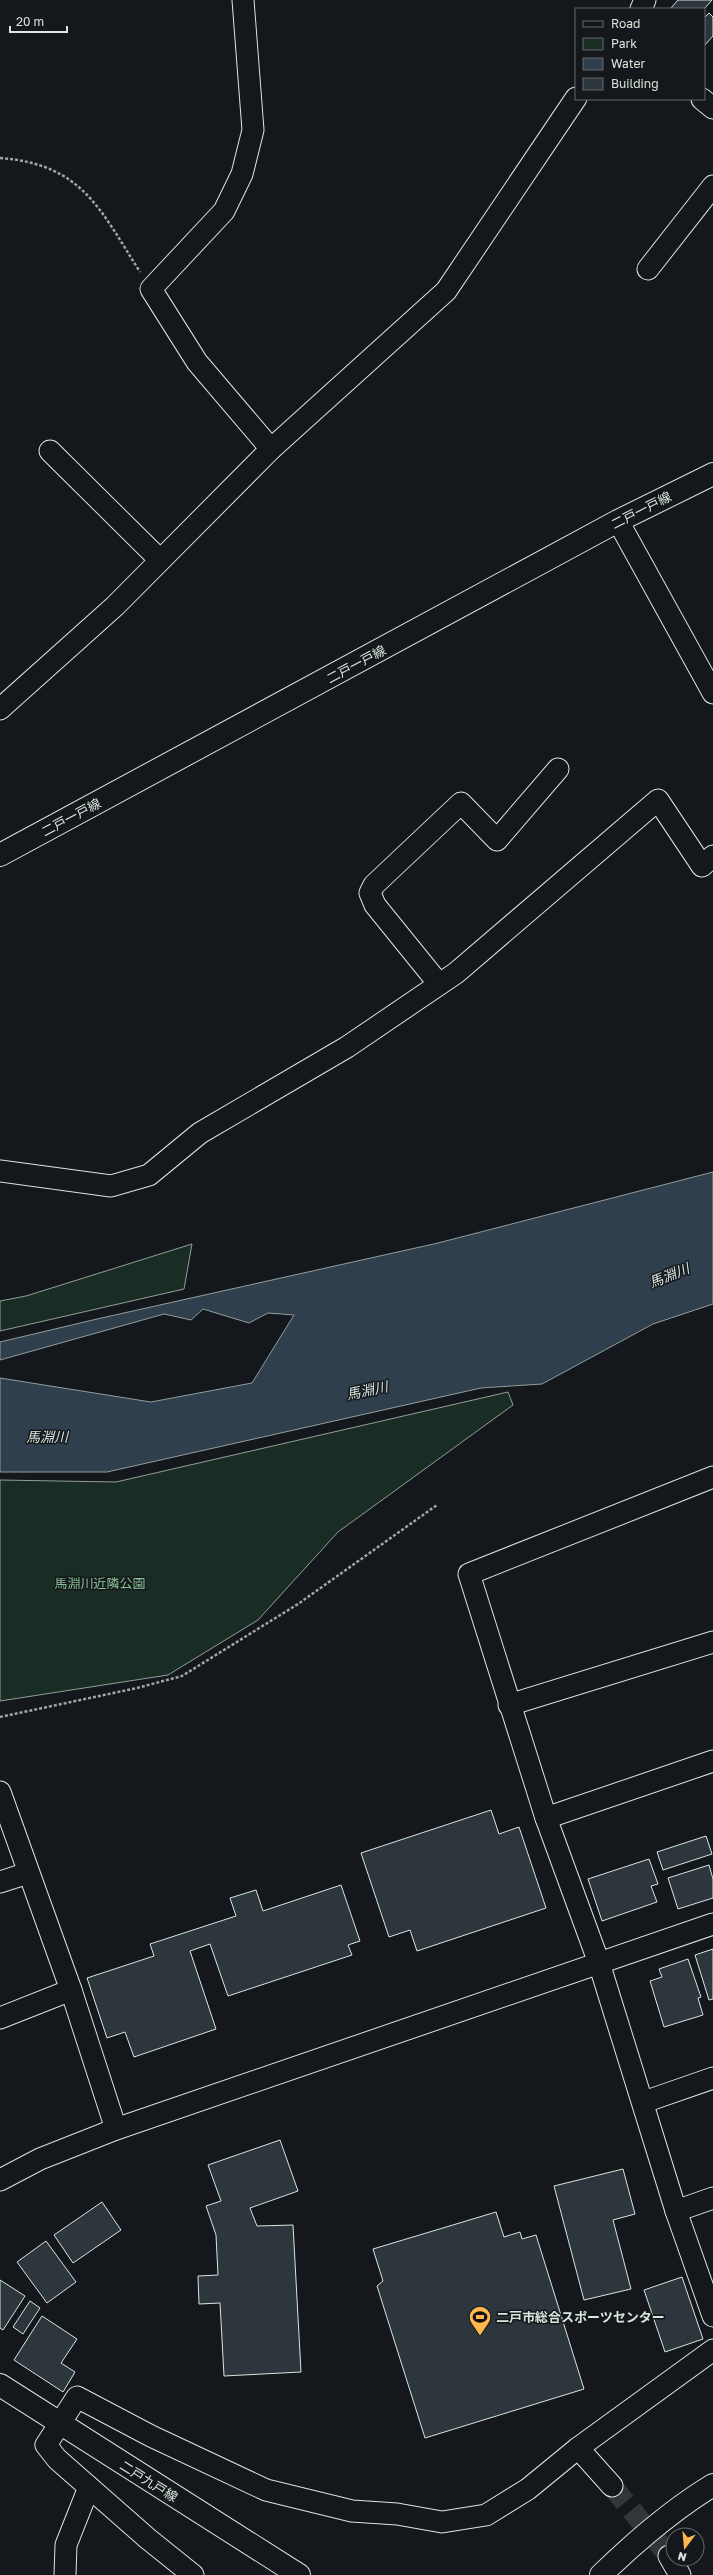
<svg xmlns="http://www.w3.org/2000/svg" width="713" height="2575" viewBox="0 0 713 2575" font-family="'Golos Text','Noto Sans JP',sans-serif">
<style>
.green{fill:#1a2d24;stroke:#939e99}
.water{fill:#2f3f4d;stroke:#939e99}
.building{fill:#2c363c;stroke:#d8e6dc}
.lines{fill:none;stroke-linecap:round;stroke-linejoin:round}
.minor-tunnel{stroke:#313739;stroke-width:21;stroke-dasharray:21 10;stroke-linecap:butt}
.minor-casing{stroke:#d8e6dc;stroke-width:23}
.major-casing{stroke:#d8e6dc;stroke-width:24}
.highway-casing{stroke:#d8e6dc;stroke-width:24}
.path{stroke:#9da8a2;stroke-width:2.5;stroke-dasharray:3 2;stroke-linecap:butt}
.minor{stroke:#14181c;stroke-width:21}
.major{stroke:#14181c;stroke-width:22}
.highway{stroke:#14181c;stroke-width:22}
.labels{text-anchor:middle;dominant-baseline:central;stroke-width:3;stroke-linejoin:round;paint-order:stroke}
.street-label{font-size:13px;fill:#d8e6dc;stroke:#14181c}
.park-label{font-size:13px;fill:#8ac095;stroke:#14181c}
.poi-label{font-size:13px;font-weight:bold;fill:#d8e6dc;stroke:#14181c;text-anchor:start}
.water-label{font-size:14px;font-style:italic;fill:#d8e6dc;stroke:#14181c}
</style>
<rect width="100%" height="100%" fill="#14181c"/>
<!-- green -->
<g class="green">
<polygon points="192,1244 184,1289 0,1331 0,1301 26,1296"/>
<polygon points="508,1392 513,1405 338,1532 258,1620 168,1675 0,1701 0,1480 116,1482"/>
</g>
<!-- water -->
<polygon class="water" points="713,1172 713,1304 653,1324 542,1384 481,1388 107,1472 0,1472 0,1378 151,1402 252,1383 294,1315 268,1313 249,1323 203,1309 191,1320 164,1314 0,1360 0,1342 97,1319 438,1243"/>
<!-- building -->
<g class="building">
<polygon points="678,0 712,0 704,9 670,9"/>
<polygon points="709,13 713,17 713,36 704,46 704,18"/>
<polygon points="491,1810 499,1834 519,1827 546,1908 417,1951 410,1930 389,1937 361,1853"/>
<polygon points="706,1836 712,1854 663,1870 657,1852"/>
<polygon points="649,1859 658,1884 651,1886 657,1902 602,1921 588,1879"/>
<polygon points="709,1865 713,1879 713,1898 678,1909 668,1878"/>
<polygon points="341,1885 360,1941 348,1945 352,1955 228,1996 210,1944 190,1951 216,2029 134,2057 125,2032 107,2038 87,1978 154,1956 150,1944 236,1916 230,1898 256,1890 263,1911"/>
<polygon points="713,1949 713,1999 709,2000 695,1955"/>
<polygon points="688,1959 701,1997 698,1998 703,2015 664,2027 650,1981 662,1977 659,1969"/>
<polygon points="280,2140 298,2191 250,2208 257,2226 293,2225 301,2372 224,2376 220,2303 199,2304 198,2276 218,2275 216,2235 206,2206 221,2201 208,2165"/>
<polygon points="623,2169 635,2214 613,2220 631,2289 584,2300 554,2186"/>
<polygon points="102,2202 121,2230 73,2263 54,2235"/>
<polygon points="496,2212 504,2237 520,2232 522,2239 536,2235 584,2389 425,2438 377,2286 383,2281 373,2249"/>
<polygon points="46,2241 76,2282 47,2303 17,2262"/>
<polygon points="682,2277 703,2339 665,2352 644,2290"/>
<polygon points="0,2280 25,2296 3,2330 0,2328"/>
<polygon points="30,2301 40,2308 23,2334 13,2327"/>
<polygon points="42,2316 77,2339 61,2363 75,2372 63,2392 14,2360"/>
</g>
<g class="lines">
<!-- minor-tunnel -->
<polyline class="minor-tunnel" points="612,2486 669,2556"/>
<!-- minor casing -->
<g class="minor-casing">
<g id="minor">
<polyline points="243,0 253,130 242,174 224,211 151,289 197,362 271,449"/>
<polyline points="641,9 645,0"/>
<polyline points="702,99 713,108"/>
<polyline points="648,269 713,186"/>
<polyline points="50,451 160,560"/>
<polyline points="618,521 713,693"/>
<polyline points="0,709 115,606 271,449 446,291 576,98"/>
<polyline points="439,984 375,905 370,893 374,885 461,803 497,840 558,769"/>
<polyline points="0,1171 111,1186 149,1175 200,1133 347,1047 456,973 658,800 702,866 713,856"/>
<polyline points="713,1477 469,1574 546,1818 599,1963 676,2211 713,2316"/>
<polyline points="509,1705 713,1642"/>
<polyline points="0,1792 71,1990 116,2129"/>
<polyline points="546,1818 713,1761"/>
<polyline points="0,1882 28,1873"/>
<polyline points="0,2018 71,1990"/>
<polyline points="644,2102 713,2078"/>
<polyline points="0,2180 40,2159 116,2129 713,1924"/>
<polyline points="676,2211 713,2198"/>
<polyline points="578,2448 612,2486"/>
<polyline points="669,2556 680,2575"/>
<polyline points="65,2575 66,2545 89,2487"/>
<polyline points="193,2575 147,2538 57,2459 46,2445 77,2397 151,2436 266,2490 352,2511 397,2514 442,2522 486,2515 528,2489 578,2448 713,2350"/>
</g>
</g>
<!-- major casing -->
<g class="major-casing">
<g id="major">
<polyline points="0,855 618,521 713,474"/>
<polyline points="0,2385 299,2575"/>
</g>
</g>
<!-- highway casing -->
<g class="highway-casing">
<path id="highway" d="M 601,2575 C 636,2541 672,2510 713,2485"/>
</g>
<!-- path -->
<g class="path">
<path d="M 0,158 C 82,164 100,209 140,272"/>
<polyline points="0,1717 137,1688 182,1676 298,1604 437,1505"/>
</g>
<!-- minor -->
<use href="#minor" class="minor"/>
<!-- major -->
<use href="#major" class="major"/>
<!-- highway -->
<use href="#highway" class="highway"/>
</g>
<!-- icons -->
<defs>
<g id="stadium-pin" transform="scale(1.15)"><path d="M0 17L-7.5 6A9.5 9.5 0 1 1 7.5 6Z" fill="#ffb74d" stroke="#14181c"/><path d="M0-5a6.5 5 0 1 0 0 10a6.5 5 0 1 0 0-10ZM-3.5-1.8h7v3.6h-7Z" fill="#111"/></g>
</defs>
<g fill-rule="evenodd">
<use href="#stadium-pin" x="480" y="2317"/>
</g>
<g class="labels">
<!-- street labels -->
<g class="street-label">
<text transform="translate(641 510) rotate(-27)">二戸一戸線</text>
<text transform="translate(356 664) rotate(-28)">二戸一戸線</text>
<text transform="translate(71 817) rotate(-28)">二戸一戸線</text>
<text transform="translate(149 2481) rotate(32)">二戸九戸線</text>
</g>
<!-- park labels -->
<g class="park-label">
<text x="100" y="1583">馬淵川近隣公園</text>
</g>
<!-- poi labels -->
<g class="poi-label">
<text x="496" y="2317">二戸市総合スポーツセンター</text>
</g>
<!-- water labels -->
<g class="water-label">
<text transform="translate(669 1275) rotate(-22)">馬淵川</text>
<text transform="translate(367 1390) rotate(-12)">馬淵川</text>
<text x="47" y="1436">馬淵川</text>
</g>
</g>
<!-- legend -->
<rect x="575" y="8" width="130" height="92" fill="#14181c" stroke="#626a69"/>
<rect x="583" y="21" width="20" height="6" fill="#14181c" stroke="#626a69"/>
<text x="611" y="28" font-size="12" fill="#d8e6dc">Road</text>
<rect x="583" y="38" width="20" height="12" fill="#1a2d24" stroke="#626a69"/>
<text x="611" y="48" font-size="12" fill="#d8e6dc">Park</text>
<rect x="583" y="58" width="20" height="12" fill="#2f3f4d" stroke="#626a69"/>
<text x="611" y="68" font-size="12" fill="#d8e6dc">Water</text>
<rect x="583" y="78" width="20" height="12" fill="#2c363c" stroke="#626a69"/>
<text x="611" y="88" font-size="12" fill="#d8e6dc">Building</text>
<!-- north arrow -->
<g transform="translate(685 2547) rotate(196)"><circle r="19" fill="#14181c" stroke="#626a69"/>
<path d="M0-3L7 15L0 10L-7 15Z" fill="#ffb74d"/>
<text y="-6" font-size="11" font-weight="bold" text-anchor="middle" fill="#d8e6dc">N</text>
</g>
<!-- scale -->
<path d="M10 26v6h57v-6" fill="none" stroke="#d8e6dc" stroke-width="2"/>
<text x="16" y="26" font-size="12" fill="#d8e6dc" stroke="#14181c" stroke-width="3" paint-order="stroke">20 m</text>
</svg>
